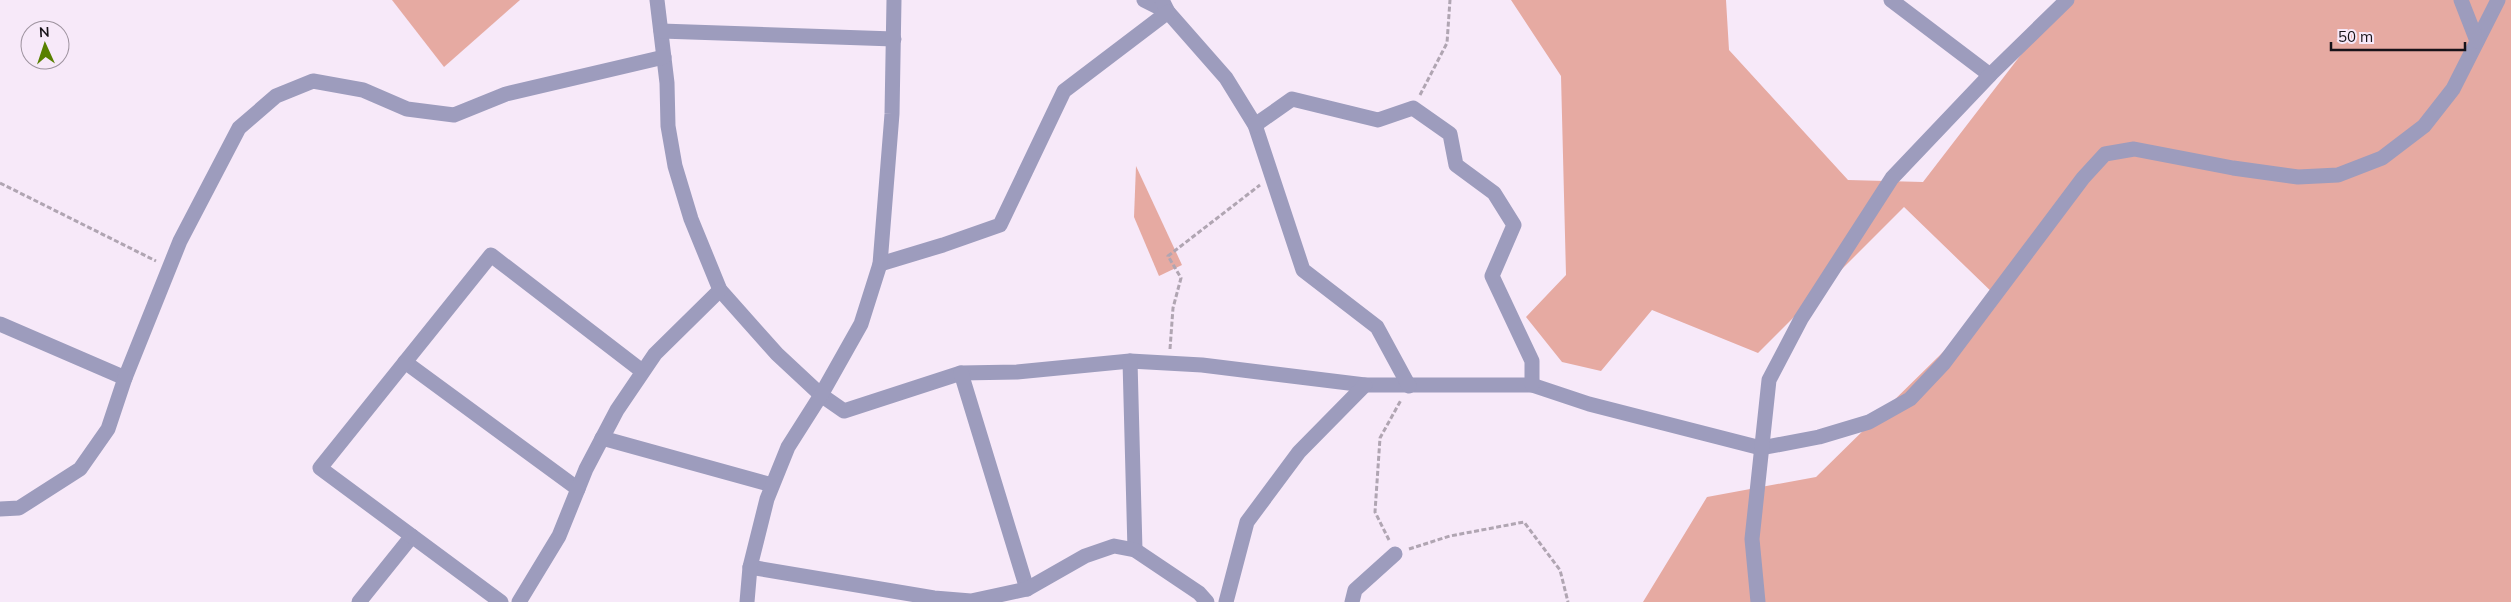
<svg xmlns="http://www.w3.org/2000/svg" width="2511" height="602" viewBox="0 0 2511 602" font-family="Mulish,sans-serif">
<style>
.green{fill:#e6aaa2}
.lines{fill:none;stroke-linecap:round;stroke-linejoin:round}
.path{stroke:#b0a5b2;stroke-width:3;stroke-dasharray:5 2.5;stroke-linecap:butt}
.minor{stroke:#9d9cbd;stroke-width:15}
</style>
<rect width="100%" height="100%" fill="#f7e9f9"/>
<!-- green -->
<g class="green">
<polygon points="392,0 520,0 444,67"/>
<polygon points="1511,0 1726,0 1729,50 1848,180 1923,182 2063,0 2511,0 2511,602 1643,602 1707,497 1816,477 1998,298 1904,207 1758,353 1652,310 1601,371 1562,362 1526,317 1566,275 1561,76"/>
<polygon points="1136,166 1182,265 1159,276 1134,217"/>
</g>
<g class="lines">
<!-- path -->
<g class="path">
<polyline points="1420,95 1447,43 1450,0"/>
<polyline points="0,183 156,261"/>
<polyline points="1170,349 1173,308 1181,278 1168,256 1260,185"/>
<polyline points="1389,540 1375,512 1380,438 1401,400"/>
<polyline points="1409,549 1450,536 1524,522 1560,570 1568,602"/>
</g>
<!-- minor -->
<g class="minor">
<polyline points="657,0 667,83 668,126 675,166 691,219 720,290 777,354 821,395 844,411 961,373 1017,372 1130,361 1202,365 1365,385 1532,385 1589,404 1761,448 1819,437 1869,422 1910,399 1944,363 2083,178 2105,154 2134,149 2233,168 2298,177 2338,175 2382,158 2424,126 2453,89 2498,0"/>
<polyline points="1144,0 1168,12"/>
<polyline points="1162,0 1168,12 1226,78 1255,125 1303,270 1377,327 1409,386"/>
<polyline points="1891,0 1990,75"/>
<polyline points="2461,0 2477,41"/>
<polyline points="661,31 894,39"/>
<polyline points="1255,125 1292,99 1378,120 1413,108 1450,134 1456,165 1494,193 1514,225 1492,276 1532,361 1532,385"/>
<polyline points="880,264 943,245 1000,225 1064,91 1168,12"/>
<polyline points="0,324 125,378"/>
<polyline points="1130,361 1135,550"/>
<polyline points="405,362 578,489"/>
<polyline points="961,373 1027,589"/>
<polyline points="602,438 772,485"/>
<polyline points="0,509 19,508 80,469 108,429 125,378 180,241 239,128 276,96 313,81 363,90 407,109 454,115 506,94 664,57"/>
<polyline points="750,567 934,598 971,601 1027,589 1085,556 1114,546 1135,550 1199,593 1207,602"/>
<polyline points="359,602 412,536"/>
<polyline points="501,602 320,468 491,255 642,371"/>
<polyline points="519,602 559,536 586,469 617,410 655,354 720,290"/>
<polyline points="747,602 750,567 767,499 788,447 821,395 861,324 880,264 892,114 894,0"/>
<polyline points="1226,602 1247,522 1299,452 1365,385"/>
<polyline points="1352,602 1355,590 1395,554"/>
<polyline points="1758,602 1752,539 1769,380 1801,319 1892,178 1990,75 2067,0"/>
</g>
</g>
<!-- north arrow -->
<g transform="translate(45 45) rotate(357)"><circle r="24" fill="#f7e9f9" stroke="#9e939f"/>
<path d="M0-4L9 19L0 12L-9 19Z" fill="#588000"/>
<text y="-8" font-size="14" font-weight="bold" text-anchor="middle" fill="#181319">N</text>
</g>
<!-- scale -->
<path d="M2331 42v8h134v-8" fill="none" stroke="#181319" stroke-width="2.5"/>
<text x="2338" y="42" font-size="15" fill="#181319" stroke="#f7e9f9" stroke-width="4" paint-order="stroke">50 m</text>
</svg>
